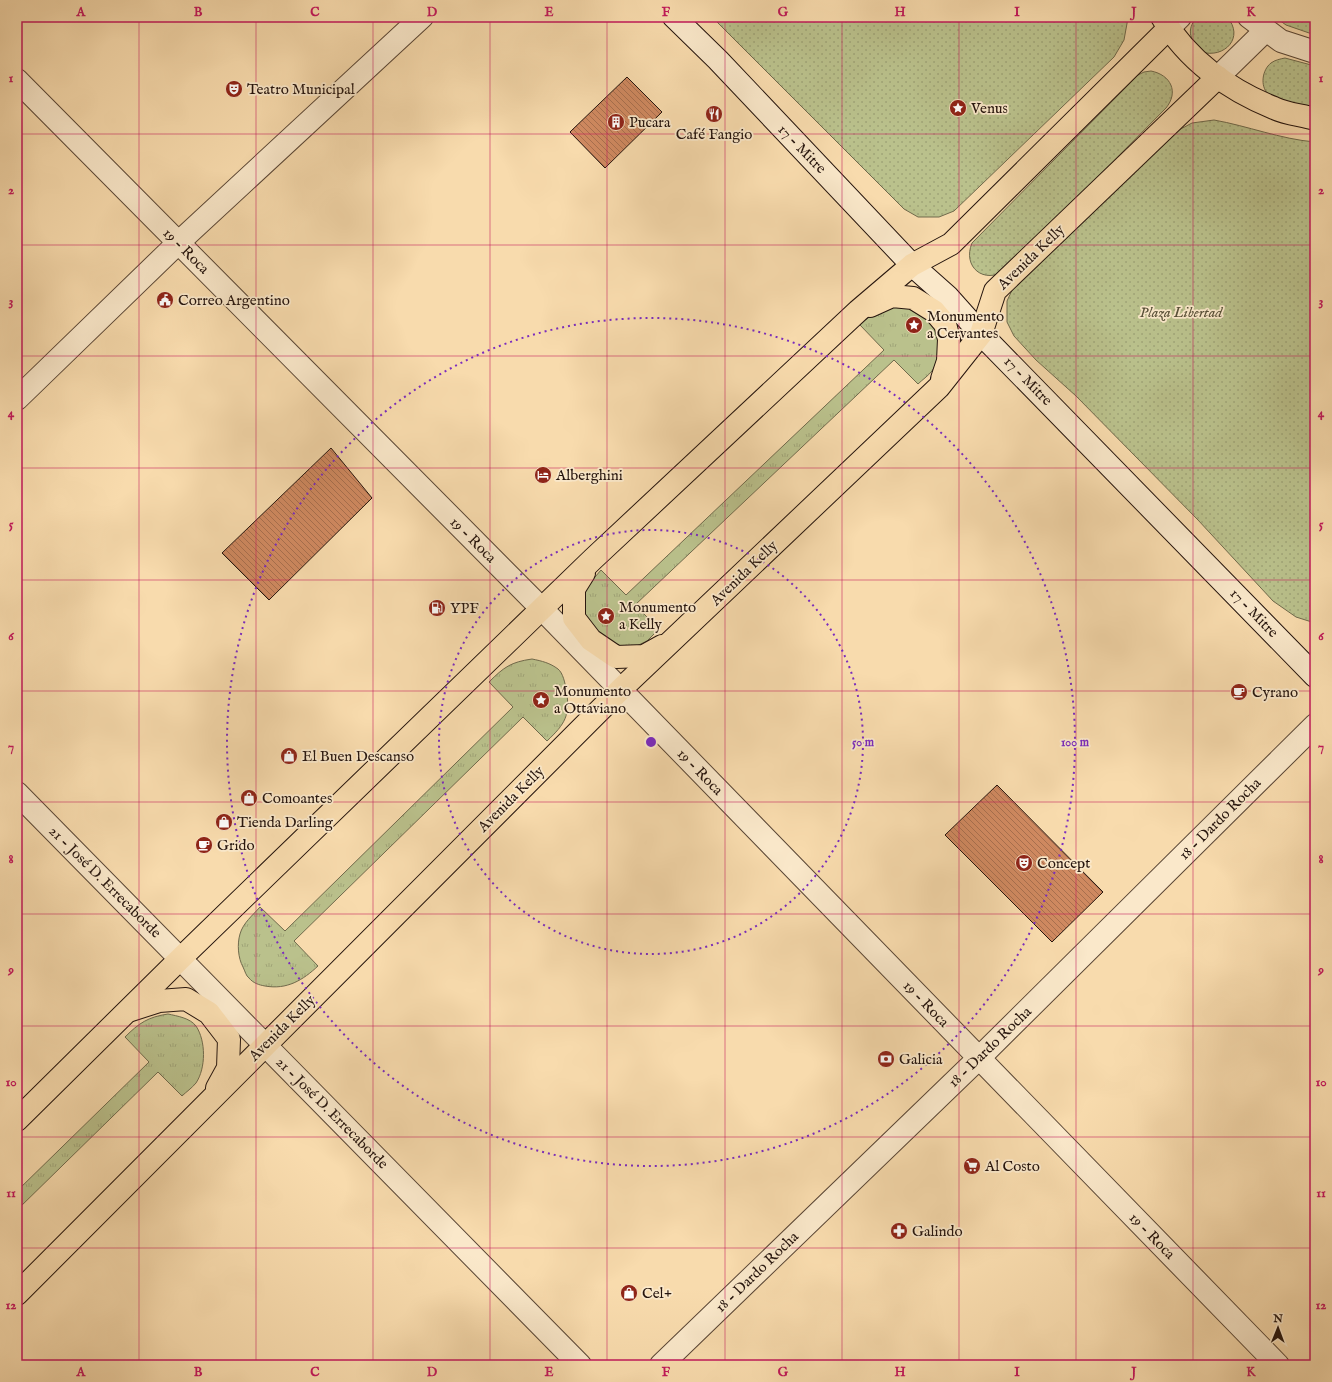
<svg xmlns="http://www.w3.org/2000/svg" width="1332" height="1382" viewBox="0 0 1332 1382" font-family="'IM FELL English',serif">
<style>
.grass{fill:url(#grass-tufts);stroke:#706a4c}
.park{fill:url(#park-dots);stroke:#706a4c}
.building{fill:url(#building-back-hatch);stroke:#25140d}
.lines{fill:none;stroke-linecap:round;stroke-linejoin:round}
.street-casing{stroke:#5a4635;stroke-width:24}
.secondary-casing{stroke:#25140d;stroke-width:24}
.primary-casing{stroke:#25140d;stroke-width:24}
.street{stroke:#fae8ca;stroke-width:22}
.secondary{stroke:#fae8ca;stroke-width:22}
.primary{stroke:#f8dbad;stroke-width:22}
.grid{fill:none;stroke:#c2185b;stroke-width:1;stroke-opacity:0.55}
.ring{fill:none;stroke:#7b2cbf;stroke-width:2;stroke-dasharray:2 4}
.labels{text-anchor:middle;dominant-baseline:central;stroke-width:3.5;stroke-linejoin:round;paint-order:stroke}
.poi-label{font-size:15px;fill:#25140d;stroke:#fae8ca;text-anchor:start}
.street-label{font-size:15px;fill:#25140d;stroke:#fae8ca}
.park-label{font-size:15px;font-style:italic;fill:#595139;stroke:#fae8ca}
.centre{fill:#7b2cbf;stroke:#fae8ca;stroke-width:2}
.ring-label{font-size:12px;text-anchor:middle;font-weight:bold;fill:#7b2cbf;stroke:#fae8ca;stroke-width:3.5;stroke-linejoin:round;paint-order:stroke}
.neatline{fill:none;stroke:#c2185b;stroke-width:1.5}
.grid-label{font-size:13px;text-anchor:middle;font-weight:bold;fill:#c2185b}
</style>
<defs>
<pattern id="grass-tufts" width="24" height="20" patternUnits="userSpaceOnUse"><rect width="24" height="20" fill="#bac18c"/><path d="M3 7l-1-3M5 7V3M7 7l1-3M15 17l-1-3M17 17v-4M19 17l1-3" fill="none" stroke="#a0a578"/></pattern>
<pattern id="park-dots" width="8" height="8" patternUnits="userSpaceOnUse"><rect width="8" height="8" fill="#bac18c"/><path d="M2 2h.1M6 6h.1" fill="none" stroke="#a0a578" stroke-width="1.8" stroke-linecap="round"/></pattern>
<pattern id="building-back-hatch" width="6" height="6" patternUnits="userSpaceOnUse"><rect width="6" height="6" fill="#cf8960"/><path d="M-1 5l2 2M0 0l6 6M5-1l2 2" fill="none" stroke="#a86f4e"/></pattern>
</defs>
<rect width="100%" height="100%" fill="#f8dbad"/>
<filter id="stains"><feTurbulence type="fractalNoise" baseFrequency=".005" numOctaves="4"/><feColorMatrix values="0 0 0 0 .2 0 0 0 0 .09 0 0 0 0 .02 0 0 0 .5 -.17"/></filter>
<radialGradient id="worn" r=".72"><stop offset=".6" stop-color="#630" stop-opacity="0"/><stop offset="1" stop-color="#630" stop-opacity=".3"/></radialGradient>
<!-- grass -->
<g class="grass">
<path d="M 904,302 L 931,314 C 937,334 945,352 932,371 C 928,376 922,380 918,384 L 894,360 L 635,605 L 659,629 L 647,641 L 630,649 L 590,642 L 581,596 L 589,584 L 601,570 L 626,595 L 884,350 L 860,325 L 873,313 Z"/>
<path d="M 532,659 C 542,661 550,663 558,669 C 563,673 565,683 566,689 C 571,715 565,724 547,741 L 523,717 L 294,941 L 318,966 C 303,980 287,990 265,986 C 259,985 253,983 249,978 C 246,976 245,971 243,967 C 238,958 237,944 240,934 C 243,923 253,915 260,907 L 285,931 L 513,707 L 489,682 C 504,667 511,662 532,659 Z"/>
<path d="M 168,1014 C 177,1016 190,1018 196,1026 C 206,1041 206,1068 196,1083 C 192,1088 186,1092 182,1096 L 158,1072 L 17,1210 L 17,1191 L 149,1062 L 125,1037 C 139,1023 148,1017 168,1014 Z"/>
</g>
<!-- park -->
<g class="park">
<polygon points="712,17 1128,17 1128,18 1124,40 1114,57 954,211 939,217 918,217 904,209"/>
<path d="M 1197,17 L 1227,17 C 1245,37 1225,59 1201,52 C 1191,40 1185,31 1197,17 Z"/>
<polygon points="1275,17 1315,17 1315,35 1286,25"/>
<path d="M 1285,58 L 1315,66 L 1315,108 C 1304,107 1275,101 1268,94 C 1260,86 1262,70 1271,63 C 1275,60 1280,59 1285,58 Z"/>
<path d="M 1151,71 C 1171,75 1179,92 1166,108 L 1006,270 C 984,285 962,267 972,243 L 1138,75 L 1144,72 Z"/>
<path d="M 1214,120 C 1248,126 1280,139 1315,142 L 1315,623 L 1296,617 L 1273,601 L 1198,520 L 1076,396 L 1036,360 L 1014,336 L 1007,322 L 1007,301 L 1014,286 L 1175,132 L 1192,123 Z"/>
</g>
<!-- building -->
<g class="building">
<polygon points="627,77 662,112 605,168 570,132"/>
<polygon points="331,448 372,498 269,600 222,553"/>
<polygon points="997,785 1103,892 1052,942 945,835"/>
</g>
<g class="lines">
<!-- street casing -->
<g class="street-casing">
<g id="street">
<polyline points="1249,17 1281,41 1315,52"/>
<polyline points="1169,28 1180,17"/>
<polyline points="1218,77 1266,30"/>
<polyline points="17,80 542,609 1278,1365"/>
<polyline points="17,399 178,243 422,17"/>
<polyline points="17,793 580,1365"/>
<polyline points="661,1365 979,1058 1315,725"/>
</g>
</g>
<!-- secondary casing -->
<g class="secondary-casing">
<polyline id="secondary" points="674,17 718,60 912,265 948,297 981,334 1315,676"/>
</g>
<!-- primary casing -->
<g class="primary-casing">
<g id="primary">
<path d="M 1162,17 C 1187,60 1229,90 1274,108 C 1286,114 1302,115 1315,119"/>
<polyline points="870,306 892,296 913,298 934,311 945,324 949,339 948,361 942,379"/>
<polyline points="584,573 574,589 574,618 591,640 616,657 644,656 662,646"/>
<polyline points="131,1010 159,1001 186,999 209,1013 229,1039 228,1068 217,1088"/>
<polyline points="17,1120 180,959 593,559 858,311 912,265 951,244 1169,28"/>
<polyline points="17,1294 620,690 939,387 981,334 995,291 1218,77"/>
</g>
</g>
<!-- street -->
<use href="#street" class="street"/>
<!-- secondary -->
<use href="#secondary" class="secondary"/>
<!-- primary -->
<use href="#primary" class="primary"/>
</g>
<!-- grid -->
<path class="grid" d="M 139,17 L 139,1365M 256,17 L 256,1365M 373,17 L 373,1365M 490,17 L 490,1365M 607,17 L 607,1365M 725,17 L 725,1365M 842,17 L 842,1365M 959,17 L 959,1365M 1076,17 L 1076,1365M 1193,17 L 1193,1365M 17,134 L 1315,134M 17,245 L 1315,245M 17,356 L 1315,356M 17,468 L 1315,468M 17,580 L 1315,580M 17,691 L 1315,691M 17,802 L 1315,802M 17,914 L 1315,914M 17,1026 L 1315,1026M 17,1137 L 1315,1137M 17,1248 L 1315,1248"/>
<!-- distance rings -->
<g class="ring">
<circle cx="651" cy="742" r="212"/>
<circle cx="651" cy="742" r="424"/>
</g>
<!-- icons -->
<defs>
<g id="theatre-disc" transform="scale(0.9)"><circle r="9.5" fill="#8f2418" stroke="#fae8ca"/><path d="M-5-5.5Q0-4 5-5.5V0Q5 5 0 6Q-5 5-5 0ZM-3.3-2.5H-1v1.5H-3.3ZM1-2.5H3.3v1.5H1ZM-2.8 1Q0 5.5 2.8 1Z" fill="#fff"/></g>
<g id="sight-disc" transform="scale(0.9)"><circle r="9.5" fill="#8f2418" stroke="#fae8ca"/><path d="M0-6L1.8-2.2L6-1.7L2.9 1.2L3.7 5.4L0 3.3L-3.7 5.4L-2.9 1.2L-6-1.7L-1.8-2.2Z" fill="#fff"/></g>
<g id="restaurant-disc" transform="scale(0.9)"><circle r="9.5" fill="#8f2418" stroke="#fae8ca"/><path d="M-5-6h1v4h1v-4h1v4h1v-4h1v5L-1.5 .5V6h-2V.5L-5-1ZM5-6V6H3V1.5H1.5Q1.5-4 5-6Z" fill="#fff"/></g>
<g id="building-disc" transform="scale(0.9)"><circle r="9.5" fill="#8f2418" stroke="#fae8ca"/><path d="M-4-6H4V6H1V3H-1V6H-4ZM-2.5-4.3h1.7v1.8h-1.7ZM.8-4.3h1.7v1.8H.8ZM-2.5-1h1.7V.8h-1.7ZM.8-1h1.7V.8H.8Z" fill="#fff"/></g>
<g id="civic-disc" transform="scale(0.9)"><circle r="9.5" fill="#8f2418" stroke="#fae8ca"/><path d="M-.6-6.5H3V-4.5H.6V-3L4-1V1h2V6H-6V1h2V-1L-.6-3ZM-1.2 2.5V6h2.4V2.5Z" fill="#fff"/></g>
<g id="hotel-disc" transform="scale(0.9)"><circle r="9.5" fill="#8f2418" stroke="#fae8ca"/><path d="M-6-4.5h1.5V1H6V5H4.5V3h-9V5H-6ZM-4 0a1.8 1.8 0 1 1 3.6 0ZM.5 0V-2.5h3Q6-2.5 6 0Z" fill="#fff"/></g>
<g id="fuel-disc" transform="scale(0.9)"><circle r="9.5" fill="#8f2418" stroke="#fae8ca"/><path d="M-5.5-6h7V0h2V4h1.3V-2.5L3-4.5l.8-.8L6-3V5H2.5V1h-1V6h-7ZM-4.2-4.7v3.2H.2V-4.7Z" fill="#fff"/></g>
<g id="cafe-disc" transform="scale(0.9)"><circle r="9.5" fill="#8f2418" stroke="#fae8ca"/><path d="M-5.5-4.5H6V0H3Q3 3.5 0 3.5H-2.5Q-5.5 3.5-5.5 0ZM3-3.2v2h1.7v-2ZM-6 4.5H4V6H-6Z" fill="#fff"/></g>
<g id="shop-disc" transform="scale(0.9)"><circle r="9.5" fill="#8f2418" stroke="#fae8ca"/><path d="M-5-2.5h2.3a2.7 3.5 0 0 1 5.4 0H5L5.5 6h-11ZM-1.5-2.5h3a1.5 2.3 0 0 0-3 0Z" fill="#fff"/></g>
<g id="bank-disc" transform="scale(0.9)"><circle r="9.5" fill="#8f2418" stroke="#fae8ca"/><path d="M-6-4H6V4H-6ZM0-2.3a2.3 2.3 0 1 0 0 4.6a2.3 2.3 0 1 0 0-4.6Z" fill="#fff"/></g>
<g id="supermarket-disc" transform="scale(0.9)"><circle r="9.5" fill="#8f2418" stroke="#fae8ca"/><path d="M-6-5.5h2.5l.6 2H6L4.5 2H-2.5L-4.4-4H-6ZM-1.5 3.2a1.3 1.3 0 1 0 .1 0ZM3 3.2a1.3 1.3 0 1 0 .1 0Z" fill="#fff"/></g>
<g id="pharmacy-disc" transform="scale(0.9)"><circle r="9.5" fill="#8f2418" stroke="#fae8ca"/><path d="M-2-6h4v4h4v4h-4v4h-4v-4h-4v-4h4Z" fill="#fff"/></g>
</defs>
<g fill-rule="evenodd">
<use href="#theatre-disc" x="234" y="89"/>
<use href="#sight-disc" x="958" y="108"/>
<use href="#restaurant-disc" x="714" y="114"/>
<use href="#building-disc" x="616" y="122"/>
<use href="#civic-disc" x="165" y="300"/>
<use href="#sight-disc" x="914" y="325"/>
<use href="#hotel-disc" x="543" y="475"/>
<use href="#fuel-disc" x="437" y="608"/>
<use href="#sight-disc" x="606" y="616"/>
<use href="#cafe-disc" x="1239" y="692"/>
<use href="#sight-disc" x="541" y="700"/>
<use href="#shop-disc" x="289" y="756"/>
<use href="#shop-disc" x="249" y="798"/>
<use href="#shop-disc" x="224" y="822"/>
<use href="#cafe-disc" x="204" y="845"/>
<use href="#theatre-disc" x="1024" y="863"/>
<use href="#bank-disc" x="886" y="1059"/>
<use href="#supermarket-disc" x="972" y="1166"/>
<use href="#pharmacy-disc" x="899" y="1231"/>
<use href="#shop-disc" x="629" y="1293"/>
</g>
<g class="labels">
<!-- poi labels -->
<g class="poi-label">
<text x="247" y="89">Teatro Municipal</text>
<text x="971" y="108">Venus</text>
<text x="629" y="122">Pucara</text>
<text x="714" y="134" text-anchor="middle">Café Fangio</text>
<text x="178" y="300">Correo Argentino</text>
<text x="927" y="316">Monumento<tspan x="927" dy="17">a Cervantes</tspan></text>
<text x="556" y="475">Alberghini</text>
<text x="619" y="607">Monumento<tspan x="619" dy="17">a Kelly</tspan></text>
<text x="450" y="608">YPF</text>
<text x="554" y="691">Monumento<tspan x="554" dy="17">a Ottaviano</tspan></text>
<text x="1252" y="692">Cyrano</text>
<text x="302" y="756">El Buen Descanso</text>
<text x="262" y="798">Comoantes</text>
<text x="237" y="822">Tienda Darling</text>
<text x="217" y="845">Grido</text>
<text x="1037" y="863">Concept</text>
<text x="899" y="1059">Galicia</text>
<text x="985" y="1166">Al Costo</text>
<text x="912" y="1231">Galindo</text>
<text x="642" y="1293">Cel+</text>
</g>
<!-- street labels -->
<g class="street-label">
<text transform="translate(802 149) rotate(46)">17 - Mitre</text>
<text transform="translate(186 251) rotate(45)">19 - Roca</text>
<text transform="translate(1031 257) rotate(-44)">Avenida Kelly</text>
<text transform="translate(1028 381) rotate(46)">17 - Mitre</text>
<text transform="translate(473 540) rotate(45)">19 - Roca</text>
<text transform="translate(744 573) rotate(-44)">Avenida Kelly</text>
<text transform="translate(1254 613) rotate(46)">17 - Mitre</text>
<text transform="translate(700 772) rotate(46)">19 - Roca</text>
<text transform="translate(511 799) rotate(-45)">Avenida Kelly</text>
<text transform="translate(1220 819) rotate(-45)">18 - Dardo Rocha</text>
<text transform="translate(105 882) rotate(45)">21 - José D. Errecaborde</text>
<text transform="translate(926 1004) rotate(46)">19 - Roca</text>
<text transform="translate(282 1028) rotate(-45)">Avenida Kelly</text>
<text transform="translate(990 1047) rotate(-44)">18 - Dardo Rocha</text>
<text transform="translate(332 1113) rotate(45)">21 - José D. Errecaborde</text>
<text transform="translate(1152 1236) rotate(46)">19 - Roca</text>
<text transform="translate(757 1272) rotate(-44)">18 - Dardo Rocha</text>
</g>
<!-- park labels -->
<g class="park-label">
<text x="1181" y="312">Plaza Libertad</text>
</g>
</g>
<circle cx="651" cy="742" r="6" class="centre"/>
<g class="ring-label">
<text x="863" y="746">50 m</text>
<text x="1075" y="746">100 m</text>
</g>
<!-- margin -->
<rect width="1332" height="1382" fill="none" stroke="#f8dbad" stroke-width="44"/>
<!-- north arrow -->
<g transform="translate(1278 1328) rotate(1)" stroke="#fae8ca" stroke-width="3" paint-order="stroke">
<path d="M0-3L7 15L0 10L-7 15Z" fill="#25140d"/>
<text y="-6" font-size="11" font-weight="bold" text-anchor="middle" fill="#25140d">N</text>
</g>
<rect x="22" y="22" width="1288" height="1338" class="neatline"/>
<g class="grid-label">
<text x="81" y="16">A</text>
<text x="198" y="16">B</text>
<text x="315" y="16">C</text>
<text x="432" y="16">D</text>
<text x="549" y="16">E</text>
<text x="666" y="16">F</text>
<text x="783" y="16">G</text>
<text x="900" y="16">H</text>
<text x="1017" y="16">I</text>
<text x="1134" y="16">J</text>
<text x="1251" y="16">K</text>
<text x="11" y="82">1</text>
<text x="1321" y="82">1</text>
<text x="11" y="194">2</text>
<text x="1321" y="194">2</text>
<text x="11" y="305">3</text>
<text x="1321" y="305">3</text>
<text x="11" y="417">4</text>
<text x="1321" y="417">4</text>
<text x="11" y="528">5</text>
<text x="1321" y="528">5</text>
<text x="11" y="640">6</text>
<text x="1321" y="640">6</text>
<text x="11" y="751">7</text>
<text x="1321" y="751">7</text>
<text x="11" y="863">8</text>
<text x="1321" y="863">8</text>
<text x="11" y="974">9</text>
<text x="1321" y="974">9</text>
<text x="11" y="1086">10</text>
<text x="1321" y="1086">10</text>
<text x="11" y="1197">11</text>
<text x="1321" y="1197">11</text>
<text x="11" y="1309">12</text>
<text x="1321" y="1309">12</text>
<text x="81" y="1376">A</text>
<text x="198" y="1376">B</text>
<text x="315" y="1376">C</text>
<text x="432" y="1376">D</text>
<text x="549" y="1376">E</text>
<text x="666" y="1376">F</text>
<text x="783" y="1376">G</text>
<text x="900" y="1376">H</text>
<text x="1017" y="1376">I</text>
<text x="1134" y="1376">J</text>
<text x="1251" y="1376">K</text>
</g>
<rect width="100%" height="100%" filter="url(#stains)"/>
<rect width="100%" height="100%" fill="url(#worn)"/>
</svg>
